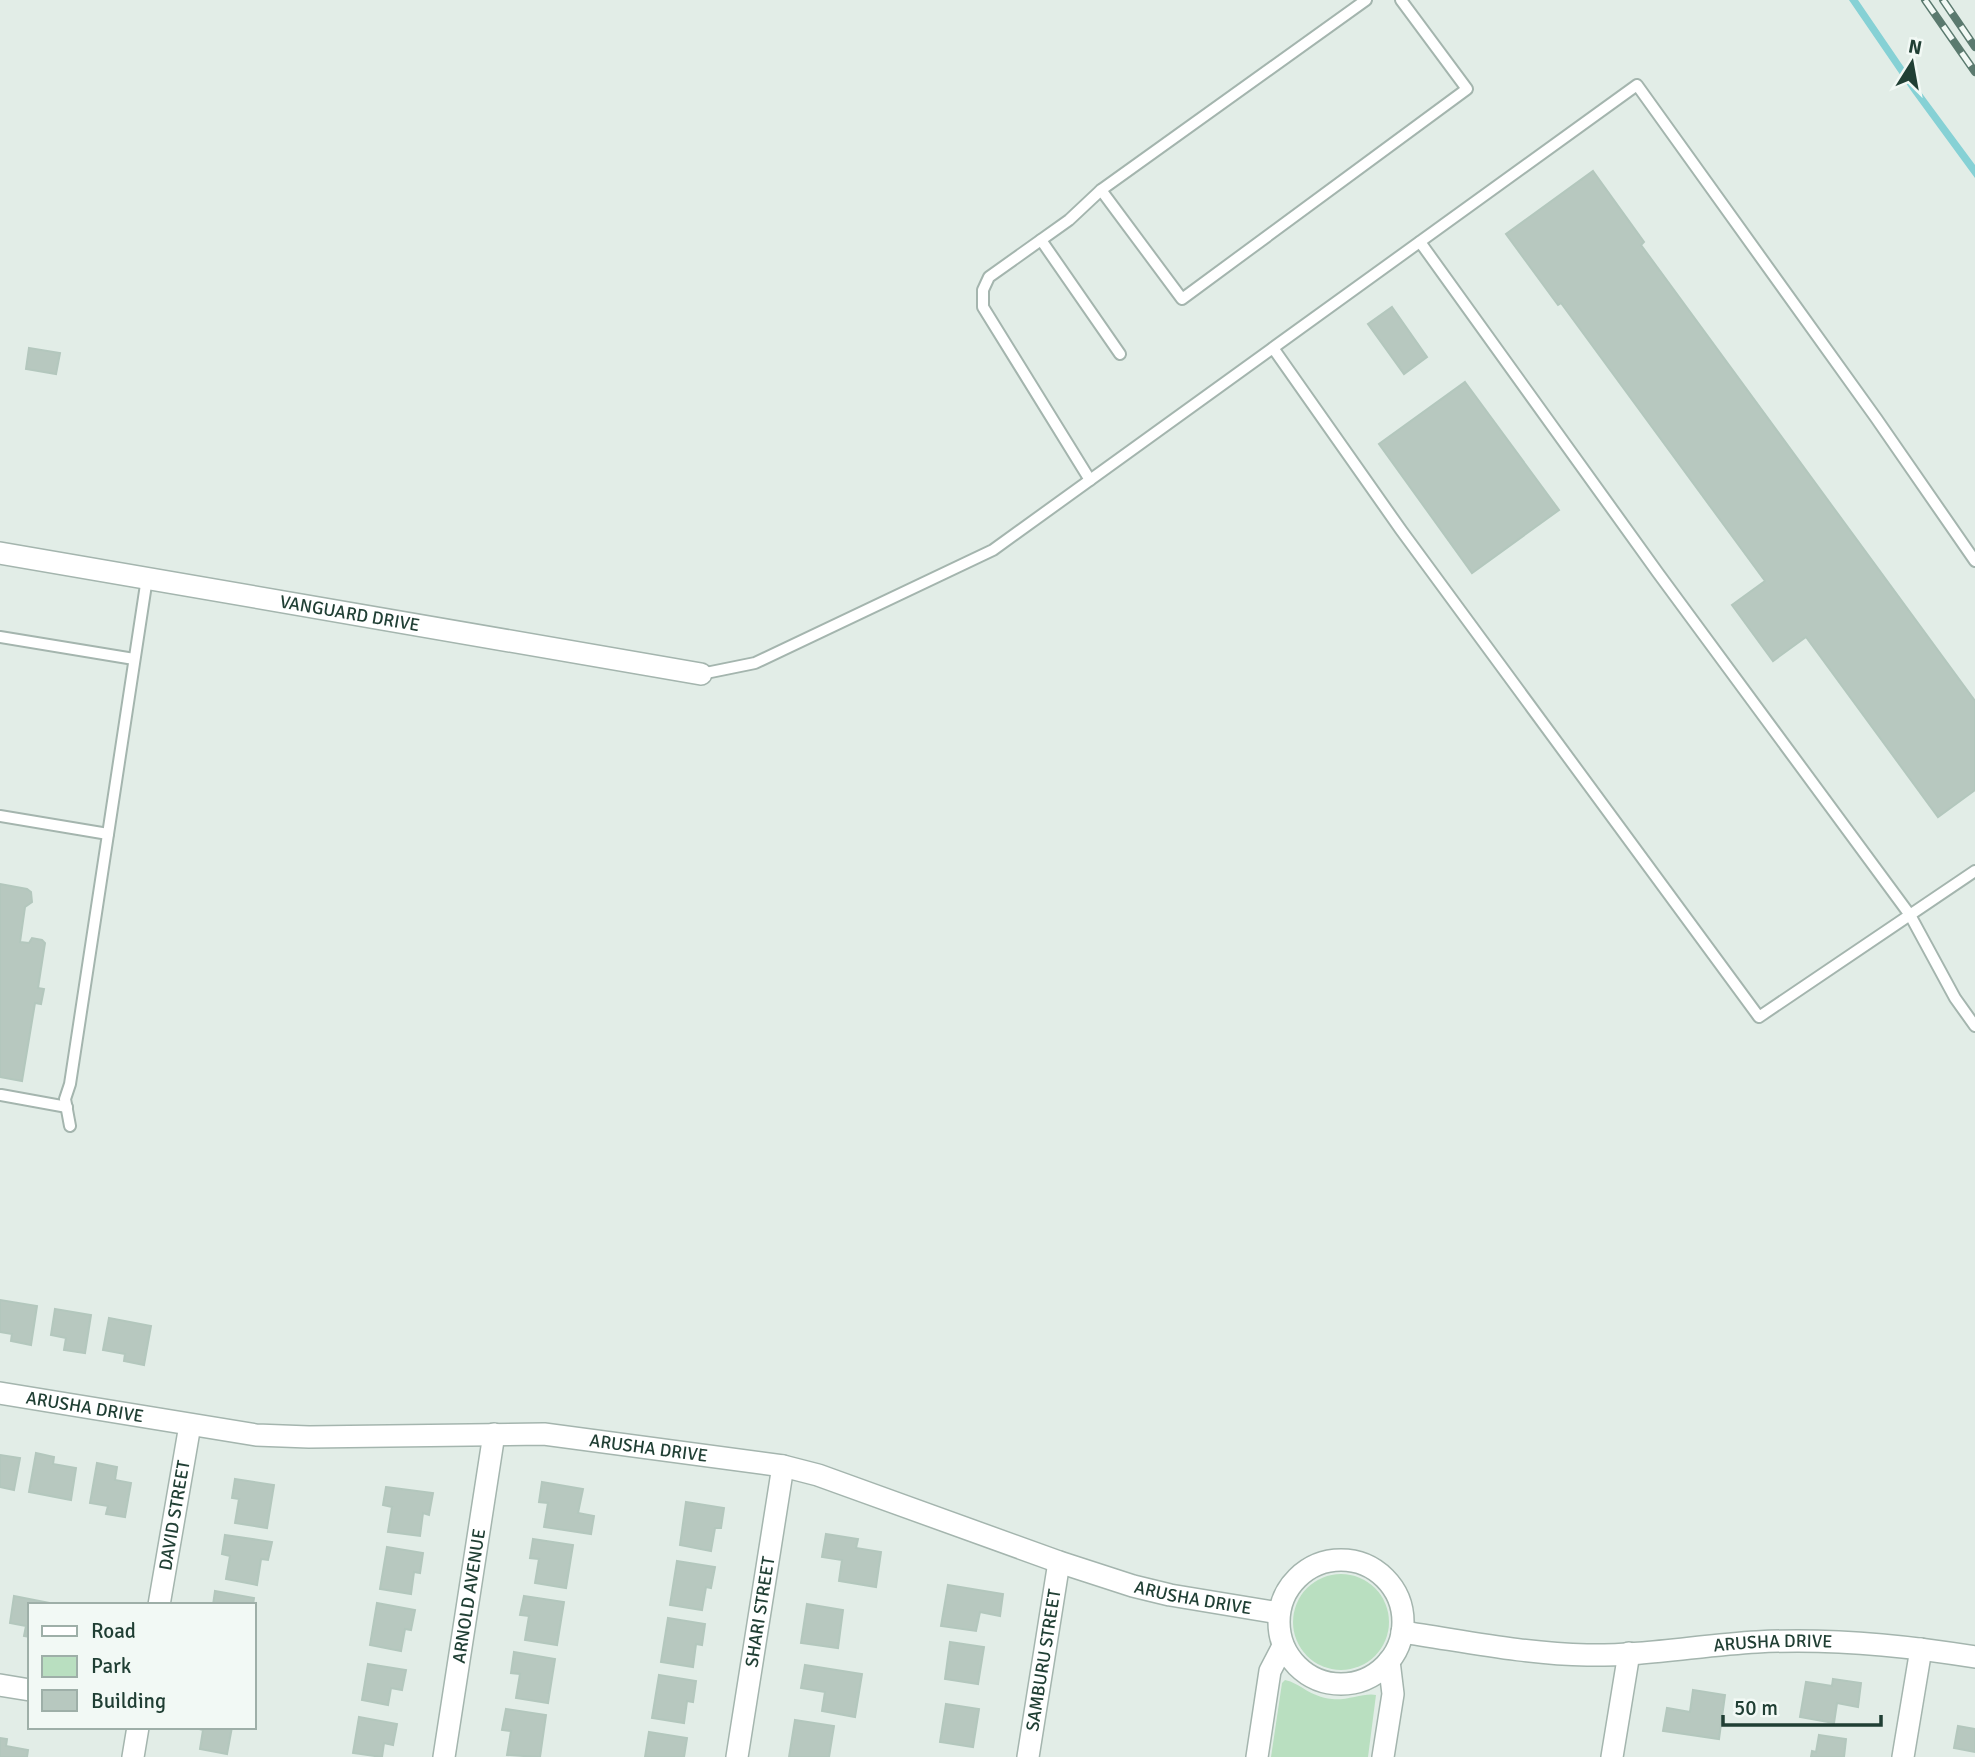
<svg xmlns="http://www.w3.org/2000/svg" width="1975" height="1757" viewBox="0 0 1975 1757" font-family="Signika,sans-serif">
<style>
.green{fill:#b9dfc0}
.water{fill:#86d1d5}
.building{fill:#b7c8bf;stroke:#b3c7bd;stroke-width:2}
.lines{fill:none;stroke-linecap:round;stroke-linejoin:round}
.service-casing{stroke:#a4b5ae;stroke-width:14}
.minor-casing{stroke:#a4b5ae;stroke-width:24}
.service{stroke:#fff;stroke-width:10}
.minor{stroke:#fff;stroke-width:21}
.rail-casing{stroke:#5b7a6f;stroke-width:8}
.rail{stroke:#f2f9f5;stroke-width:5;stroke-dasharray:16;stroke-linecap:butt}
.labels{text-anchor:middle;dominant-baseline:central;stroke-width:7;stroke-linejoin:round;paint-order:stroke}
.street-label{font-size:18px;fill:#203f34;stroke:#f2f9f5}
</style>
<rect width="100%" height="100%" fill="#e2ede7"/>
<!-- green -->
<g class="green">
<circle cx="1341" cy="1622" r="48"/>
<path d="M 1285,1680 C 1300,1683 1310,1697 1332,1699 C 1346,1701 1366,1692 1376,1695 L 1368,1757 L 1271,1757 L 1282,1683 Z"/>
</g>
<!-- water -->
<polygon class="water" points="1849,0 1858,0 1918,88 1975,165 1975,178 1912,92"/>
<!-- building -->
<g class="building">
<polygon points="1593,171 1644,242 1641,245 1975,701 1975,790 1938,817 1806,637 1773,661 1732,605 1765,581 1561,303 1558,305 1506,234"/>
<polygon points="1392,307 1427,357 1404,374 1368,324"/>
<polygon points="29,348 60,353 56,374 26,369"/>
<polygon points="1465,382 1559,510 1472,573 1379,444"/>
<polygon points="0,884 27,889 31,892 32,902 25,907 20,942 29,943 32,938 42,940 45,943 38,988 44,989 41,1004 35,1003 22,1081 0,1077"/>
<polygon points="0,1300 37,1306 31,1345 11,1341 12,1334 0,1332"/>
<polygon points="55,1309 91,1315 85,1353 64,1350 66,1338 51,1335"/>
<polygon points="109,1318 151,1326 144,1365 124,1361 125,1354 103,1350"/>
<polygon points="36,1453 54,1457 53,1464 76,1468 71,1500 29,1492"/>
<polygon points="0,1455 20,1458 14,1490 0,1487"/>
<polygon points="97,1463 117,1467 115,1480 131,1483 125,1517 106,1514 108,1506 90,1503"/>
<polygon points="235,1479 274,1485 267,1528 235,1523 239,1499 232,1498"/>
<polygon points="542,1482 583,1489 578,1513 594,1516 591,1534 544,1527 548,1503 539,1502"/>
<polygon points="386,1487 433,1493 429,1515 423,1513 420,1536 388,1532 392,1507 383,1505"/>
<polygon points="686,1502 724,1508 721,1528 715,1528 711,1551 680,1545"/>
<polygon points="826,1534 858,1539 856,1548 881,1552 876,1587 839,1581 842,1560 822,1557"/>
<polygon points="225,1535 272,1542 268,1560 261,1559 257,1585 226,1579 230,1556 222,1554"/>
<polygon points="533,1539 573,1545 566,1588 535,1583 539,1559 530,1558"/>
<polygon points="387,1547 423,1553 420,1573 414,1572 411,1594 380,1589"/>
<polygon points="677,1561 715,1567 711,1588 706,1587 702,1610 670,1605"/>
<polygon points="948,1585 1003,1594 1000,1616 980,1612 976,1631 941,1626"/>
<polygon points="215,1591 254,1598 253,1605 213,1605"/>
<polygon points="14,1596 50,1603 50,1605 30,1605 30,1637 24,1636 26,1626 10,1623"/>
<polygon points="524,1596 564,1602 557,1645 525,1640 529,1616 520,1615"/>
<polygon points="377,1603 415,1610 411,1630 405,1629 401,1651 370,1645"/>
<polygon points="807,1604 843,1610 838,1648 801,1643"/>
<polygon points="668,1618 705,1624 702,1645 696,1644 693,1667 661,1662"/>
<polygon points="950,1642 984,1647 978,1684 945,1679"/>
<polygon points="514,1652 555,1659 548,1703 516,1698 520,1674 511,1673"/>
<polygon points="368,1664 406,1670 402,1690 391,1688 388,1705 362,1700"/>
<polygon points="805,1665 862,1674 855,1717 822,1711 825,1692 801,1688"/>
<polygon points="659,1675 696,1681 693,1702 687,1701 684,1723 652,1718"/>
<polygon points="1833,1679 1861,1683 1858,1707 1837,1703 1834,1723 1800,1717 1806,1682 1832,1686"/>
<polygon points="1693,1690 1725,1695 1719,1739 1663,1731 1667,1708 1690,1712"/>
<polygon points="946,1704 979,1709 973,1747 940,1742"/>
<polygon points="506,1709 546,1715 540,1757 507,1755 511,1731 502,1730"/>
<polygon points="359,1717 397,1724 393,1745 384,1743 382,1757 353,1753"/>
<polygon points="795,1720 834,1726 829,1757 789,1757"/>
<polygon points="1958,1726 1975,1729 1975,1752 1954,1748"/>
<polygon points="192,1727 232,1727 227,1754 200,1749 203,1730"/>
<polygon points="649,1732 687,1738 684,1757 645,1757"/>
<polygon points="1819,1735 1846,1739 1844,1757 1811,1757 1812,1751 1816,1752"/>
<polygon points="0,1738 7,1739 6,1746 28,1750 27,1757 0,1757"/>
</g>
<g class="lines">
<!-- service casing -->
<g class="service-casing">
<g id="service">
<polyline points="1101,190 1182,299 1467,89 1401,0"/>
<polyline points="1041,240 1120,354"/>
<polyline points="1420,242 1658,573 1910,915 1955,998 1975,1026"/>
<polyline points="1273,348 1401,530 1759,1017 1975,871"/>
<polyline points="1090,480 983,307 983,290 989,277 1069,220 1101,190 1366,0"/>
<polyline points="0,637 134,659"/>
<polyline points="701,674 755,663 993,550 1637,85 1876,418 1975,561"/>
<polyline points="0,816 108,834"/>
<polyline points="1,1095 67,1107"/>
<polyline points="70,1126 65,1099 70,1084 147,578"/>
</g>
</g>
<!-- minor casing -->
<g class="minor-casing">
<g id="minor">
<path id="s1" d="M 0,553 L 701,674"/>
<path id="s2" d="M 0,1393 L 256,1435 L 309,1437 L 544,1434 L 783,1466 L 818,1475 L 1059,1562 L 1133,1586 L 1170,1595 L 1279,1613"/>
<circle cx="1341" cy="1622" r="62"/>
<path id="s3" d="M 159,1605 L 190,1425"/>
<path id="s4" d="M 1402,1632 C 1464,1641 1525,1654 1587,1655 C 1644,1656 1701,1645 1757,1642 C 1830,1638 1903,1645 1975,1657"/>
<polyline points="0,1685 30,1690"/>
<polyline points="133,1757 138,1727"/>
<path id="s5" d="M 444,1757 L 494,1434"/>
<path id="s6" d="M 737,1757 L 783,1466"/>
<path id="s7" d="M 1028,1757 L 1059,1562"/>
<polyline points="1257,1757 1270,1671 1283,1646"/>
<polyline points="1383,1757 1393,1694 1389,1661"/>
<polyline points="1612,1757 1629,1653"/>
<polyline points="1903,1757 1921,1649"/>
</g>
</g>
<!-- service -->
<use href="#service" class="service"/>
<!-- minor -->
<use href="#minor" class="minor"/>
<!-- rail casing -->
<g class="rail-casing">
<g id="rail">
<polyline points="1925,0 1975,72"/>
<polyline points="1943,0 1975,47"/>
</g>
</g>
<!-- rail -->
<use href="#rail" class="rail"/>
</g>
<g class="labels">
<!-- street labels -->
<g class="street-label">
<text stroke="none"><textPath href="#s1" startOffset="355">VANGUARD DRIVE</textPath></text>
<text stroke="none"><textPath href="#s2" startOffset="86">ARUSHA DRIVE</textPath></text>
<text stroke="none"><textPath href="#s2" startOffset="653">ARUSHA DRIVE</textPath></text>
<text stroke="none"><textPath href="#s3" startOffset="91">DAVID STREET</textPath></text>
<text stroke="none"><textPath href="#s5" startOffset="163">ARNOLD AVENUE</textPath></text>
<text stroke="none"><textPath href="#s2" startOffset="1220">ARUSHA DRIVE</textPath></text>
<text stroke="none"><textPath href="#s6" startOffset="147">SHARI STREET</textPath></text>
<text stroke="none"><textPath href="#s4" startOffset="373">ARUSHA DRIVE</textPath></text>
<text stroke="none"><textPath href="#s7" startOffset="98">SAMBURU STREET</textPath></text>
</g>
</g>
<!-- legend -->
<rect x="28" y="1603" width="228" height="126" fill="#f2f9f5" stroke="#9eafa8" stroke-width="2"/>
<rect x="42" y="1626" width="35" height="10" fill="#ffffff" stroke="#9eafa8" stroke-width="2"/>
<text x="91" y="1638" font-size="21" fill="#203f34">Road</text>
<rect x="42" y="1656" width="35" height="21" fill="#b9dfc0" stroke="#9eafa8" stroke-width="2"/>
<text x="91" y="1673" font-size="21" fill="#203f34">Park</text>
<rect x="42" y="1690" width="35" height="21" fill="#b7c8bf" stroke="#9eafa8" stroke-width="2"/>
<text x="91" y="1708" font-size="21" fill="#203f34">Building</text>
<!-- north arrow -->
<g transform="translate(1912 63) rotate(11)" stroke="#f2f9f5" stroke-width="5" paint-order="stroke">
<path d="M0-5L12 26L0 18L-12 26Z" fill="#203f34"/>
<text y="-10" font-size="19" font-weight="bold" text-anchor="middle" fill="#203f34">N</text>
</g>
<!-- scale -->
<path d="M1723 1715v10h158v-10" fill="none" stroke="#203f34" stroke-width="3.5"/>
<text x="1734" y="1715" font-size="21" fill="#203f34" stroke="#f2f9f5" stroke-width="5" paint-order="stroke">50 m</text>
</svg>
